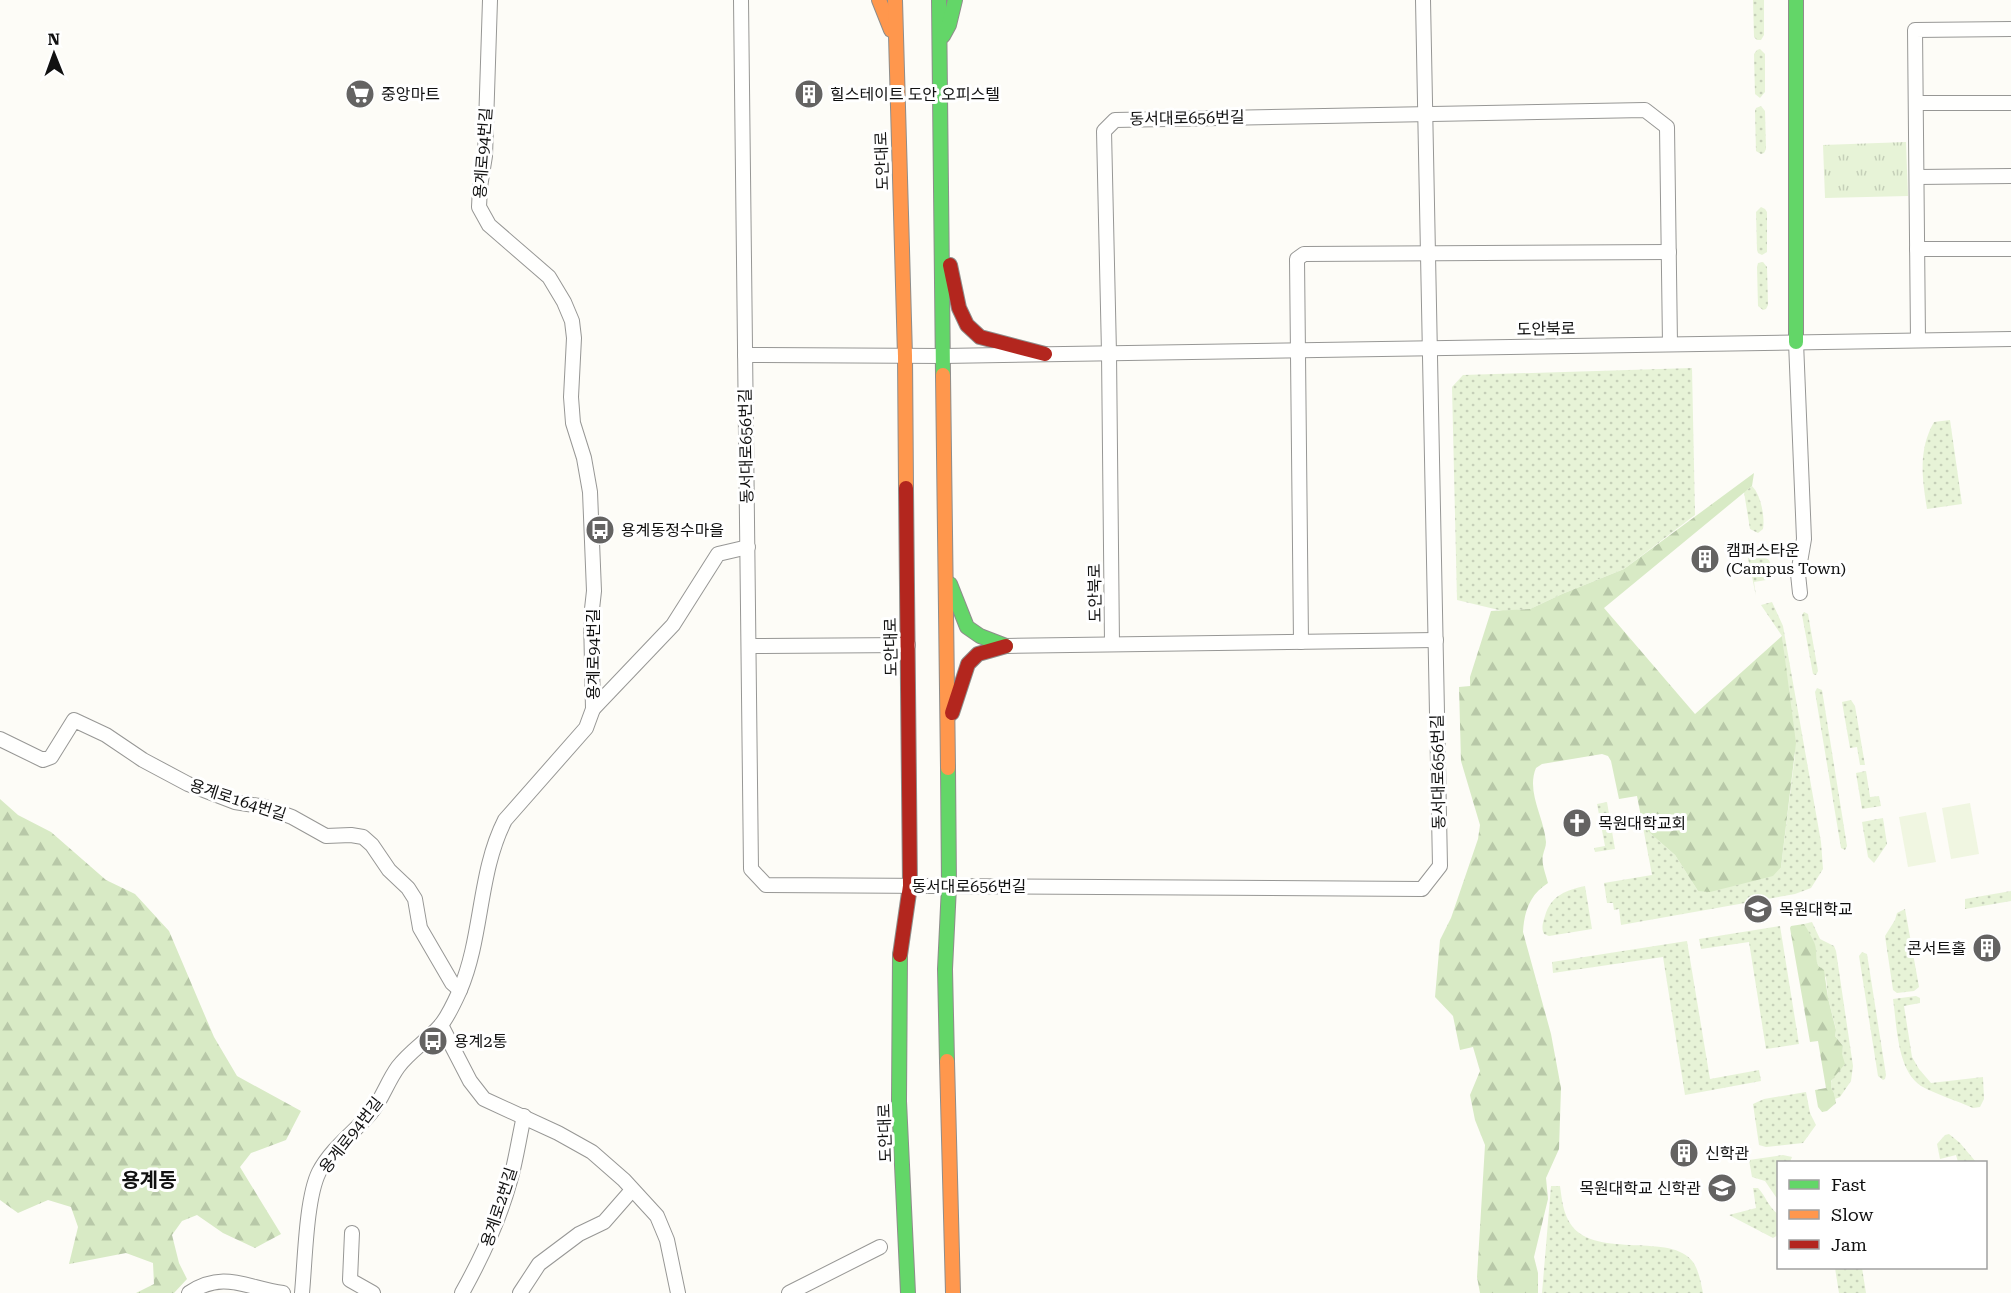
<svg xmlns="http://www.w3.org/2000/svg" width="2011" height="1293" viewBox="0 0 2011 1293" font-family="'Roboto Serif','Noto Sans KR',serif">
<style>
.grass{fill:url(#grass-dots)}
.forest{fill:url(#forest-firs)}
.park{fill:url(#park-tufts)}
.pitch{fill:#f0f6e1}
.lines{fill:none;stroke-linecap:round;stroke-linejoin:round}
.street-casing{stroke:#979795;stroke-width:16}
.fast-casing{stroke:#8e8d8b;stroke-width:16}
.slow-casing{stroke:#8e8d8b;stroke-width:16}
.jam-casing{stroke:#8e8d8b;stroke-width:16}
.street{stroke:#fffffe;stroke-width:14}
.fast{stroke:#63d668;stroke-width:14}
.slow{stroke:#ff974d;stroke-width:14}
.jam{stroke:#b3261e;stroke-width:14}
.labels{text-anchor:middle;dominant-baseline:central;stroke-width:6;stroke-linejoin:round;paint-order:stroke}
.poi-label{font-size:16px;fill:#111;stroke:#fff;text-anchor:start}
.street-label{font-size:16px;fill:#111;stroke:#fff}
.quarter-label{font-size:20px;font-weight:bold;fill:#111;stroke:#fff}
</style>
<defs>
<pattern id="grass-dots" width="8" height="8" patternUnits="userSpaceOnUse" patternTransform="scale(1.5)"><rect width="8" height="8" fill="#e7f3d7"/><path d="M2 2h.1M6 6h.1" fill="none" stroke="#c5cfb8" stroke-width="1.8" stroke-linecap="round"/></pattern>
<pattern id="forest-firs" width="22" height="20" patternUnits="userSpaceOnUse" patternTransform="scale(1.5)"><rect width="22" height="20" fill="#d8eac5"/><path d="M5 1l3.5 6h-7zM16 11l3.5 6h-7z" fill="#b8c8a8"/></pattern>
<pattern id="park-tufts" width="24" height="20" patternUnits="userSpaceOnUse" patternTransform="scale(1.5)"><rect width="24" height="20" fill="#e7f3d7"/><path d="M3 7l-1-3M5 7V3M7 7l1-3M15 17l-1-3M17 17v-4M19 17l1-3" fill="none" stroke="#c5cfb8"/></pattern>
</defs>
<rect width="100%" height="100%" fill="#fdfcf7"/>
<!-- grass -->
<g class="grass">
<polygon points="1753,0 1764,0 1764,35 1761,40 1757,40 1754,37"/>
<polygon points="1760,49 1765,54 1765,92 1760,98 1755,94 1754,54 1757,50"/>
<polygon points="1761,106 1765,111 1766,149 1764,153 1761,154 1756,151 1755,111 1756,108"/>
<polygon points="1761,207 1765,209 1767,212 1767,252 1762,255 1758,253 1757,250 1756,212"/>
<polygon points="1763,262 1767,267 1768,305 1766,309 1763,310 1758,306 1757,267 1758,263"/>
<polygon points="1692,368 1695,515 1624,569 1562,594 1530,609 1503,611 1457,600 1452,387 1463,375"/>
<path d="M 1950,420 L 1962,504 L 1927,509 C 1922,478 1918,450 1934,422 Z"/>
<path d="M 1752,486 C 1761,495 1765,517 1763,529 L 1758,533 L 1750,529 L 1744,492 Z"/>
<polygon points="1764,557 1769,560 1772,569 1765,575 1766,580 1754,582 1756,596 1748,558"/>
<polygon points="1772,602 1783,626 1821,842 1823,869 1811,888 1795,894 1621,925 1619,909 1614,910 1613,903 1607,903 1604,883 1652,875 1643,827 1675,855 1698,891 1781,867 1795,755 1782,636 1761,605"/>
<polygon points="1804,612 1808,614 1818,671 1816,675 1813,674 1802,615"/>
<polygon points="1817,688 1822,690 1847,846 1845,850 1841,848 1815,692"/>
<polygon points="1851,700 1855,706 1865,765 1860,765 1857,747 1850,748 1842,702"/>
<polygon points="1866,771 1870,797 1879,796 1881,806 1862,809 1856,773"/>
<polygon points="1607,802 1615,849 1595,852 1594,848 1605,846 1597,804"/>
<polygon points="1883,818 1887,844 1874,863 1868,857 1862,822"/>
<path d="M 1585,886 L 1592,929 L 1549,936 L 1544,934 C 1541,928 1543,922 1545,916 C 1551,895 1567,890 1585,886 Z"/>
<polygon points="2011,891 2011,901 1965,909 1965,899"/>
<polygon points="1905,909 1919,987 1914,991 1897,993 1893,990 1885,936 1895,920 1897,913"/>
<path d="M 1812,922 L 1820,939 L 1834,946 L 1836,951 L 1853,1066 L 1851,1081 L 1840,1097 L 1835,1099 L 1834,1093 L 1830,1088 C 1832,1073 1841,1061 1843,1046 L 1835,1036 L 1836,1029 L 1828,998 L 1826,978 L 1816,961 L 1813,941 L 1809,937 L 1804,924 Z"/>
<polygon points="1780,926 1799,1044 1766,1049 1749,942 1701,949 1699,939"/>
<polygon points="1687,941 1710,1079 1759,1070 1761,1081 1685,1095 1663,957 1553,973 1552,962"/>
<polygon points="1862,952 1867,954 1886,1075 1885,1079 1883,1080 1878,1076 1859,956"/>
<path d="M 1916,996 L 1920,998 L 1920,1003 L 1904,1006 L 1912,1057 L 1919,1069 L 1931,1083 L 1983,1077 L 1984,1099 L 1980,1107 L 1973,1108 C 1956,1100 1937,1095 1921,1086 C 1897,1070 1897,1026 1893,999 Z"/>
<polygon points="1806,1092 1810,1113 1816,1125 1803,1143 1766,1147 1759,1145 1753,1104 1764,1099"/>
<polygon points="1949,1134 1960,1143 1976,1162 1958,1162 1956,1155 1940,1159 1937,1144 1945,1135"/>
<polygon points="1783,1155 1792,1157 1790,1162 1778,1162 1778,1200 1765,1181 1752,1177 1749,1160"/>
<path d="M 1551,1186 L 1560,1186 C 1562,1200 1563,1214 1572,1226 C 1597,1259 1672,1232 1693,1262 C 1699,1271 1701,1283 1703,1293 L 1542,1293 Z"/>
<path d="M 1753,1188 L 1758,1188 C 1766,1196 1768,1207 1778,1214 L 1778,1235 L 1773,1238 L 1729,1215 L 1756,1208 Z"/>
<polygon points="1835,1268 1862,1268 1866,1293 1839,1293"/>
</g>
<!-- forest -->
<g class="forest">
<path d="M 1754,473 L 1752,486 L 1604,608 L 1695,714 L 1782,636 L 1796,743 L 1781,867 L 1773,876 L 1710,892 L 1698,891 L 1675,855 L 1643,827 L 1637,796 L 1619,799 L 1611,761 L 1608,756 L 1602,754 L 1542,764 L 1536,768 C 1526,792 1544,817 1546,842 C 1546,847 1544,850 1543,855 C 1541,863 1546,875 1548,883 C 1530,894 1524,912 1523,932 L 1551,1034 L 1561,1088 L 1559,1149 L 1546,1178 L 1548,1199 L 1534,1257 L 1538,1273 L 1538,1293 L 1480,1293 L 1477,1277 L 1485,1145 L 1475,1120 L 1470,1095 L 1480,1071 L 1473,1047 L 1460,1050 L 1453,1016 L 1435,997 L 1440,940 L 1451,918 L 1478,839 L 1480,825 L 1461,761 L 1459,687 L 1470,686 L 1470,677 L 1491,611 L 1530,609 L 1562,594 L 1624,569 Z"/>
<polygon points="0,799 18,815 51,832 106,880 135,894 169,931 214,1037 237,1076 301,1111 286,1140 251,1153 240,1167 281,1234 255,1248 223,1233 197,1215 182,1221 172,1235 179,1263 187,1279 174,1293 136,1293 154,1284 153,1263 126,1253 69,1264 78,1227 71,1207 48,1200 18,1213 0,1200"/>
<path d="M 1804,924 C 1808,930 1811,936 1814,942 C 1819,953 1812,964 1824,970 L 1828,998 L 1836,1030 L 1835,1036 L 1843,1046 L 1842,1054 L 1845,1064 L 1831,1081 L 1831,1088 L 1834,1093 L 1836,1103 L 1827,1111 L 1822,1112 L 1818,1107 L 1815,1090 L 1826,1088 L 1818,1041 L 1810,1042 L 1790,928 L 1791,926 Z"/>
</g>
<!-- park -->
<polygon class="park" points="1906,142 1908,196 1825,198 1823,145"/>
<!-- pitch -->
<g class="pitch">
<polygon points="1970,803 1979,854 1951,859 1942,808"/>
<polygon points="1926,812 1936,862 1908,867 1899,817"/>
</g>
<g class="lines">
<!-- street casing -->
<g class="street-casing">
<g id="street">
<polyline points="741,0 751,869 766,885 1422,889 1440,866 1423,0"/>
<polyline points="1916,103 2011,103"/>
<polyline points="1917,177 2011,176"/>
<polyline points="1917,249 2011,249"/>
<polyline points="1918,340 1915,30 2011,29"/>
<polyline points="1796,342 1804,539 1798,574 1800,593"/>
<polyline points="745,355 943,356 2011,339"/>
<polyline points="1301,642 1297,259 1304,254 1669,252"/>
<polyline points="1112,644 1109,353 1104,131 1115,120 1645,110 1667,127 1670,344"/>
<polyline points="749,646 908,645"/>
<polyline points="1006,646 1436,640"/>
<polyline points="593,709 673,625 718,554 748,547"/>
<polyline points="0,739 43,760 51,757 74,720 106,735 143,760 188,784 235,802 265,807 292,817 326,836 351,835 363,837 372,845 389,870 408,888 415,899 420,928 452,983 460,990"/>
<polyline points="441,1025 470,1081 484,1099 558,1133 592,1152 624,1180 657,1216 667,1240 678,1293"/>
<polyline points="352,1233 350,1280 373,1293"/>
<path d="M 189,1293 C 224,1270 246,1288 283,1293"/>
<path d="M 302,1293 C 305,1262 306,1198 319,1172 C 331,1149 353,1133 370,1114 C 382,1100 387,1082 398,1067 C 410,1051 427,1041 440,1026 C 448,1017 455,1001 460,990 C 483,936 478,873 505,820 L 586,728 L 593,709 L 591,618 L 594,591 L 590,492 L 584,458 L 573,423 L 571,397 L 574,338 L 572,321 L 564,302 L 549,277 L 489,225 L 479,207 L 480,187 L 485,156 L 490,0"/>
<path d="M 462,1293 C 482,1257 499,1221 510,1181 C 516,1160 519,1138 524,1116"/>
<polyline points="520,1293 539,1264 579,1234 604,1222 632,1190"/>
<polyline points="789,1293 880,1247"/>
</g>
</g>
<!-- fast casing -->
<g class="fast-casing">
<g id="fast">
<polyline points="939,0 943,375"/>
<polyline points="1796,0 1796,342"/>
<polyline points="943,36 949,25 955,0"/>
<polyline points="950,584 967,627 980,636 1006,646"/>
<polyline points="900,955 899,1101 908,1293"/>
<polyline points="947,1061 945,969 949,886 948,768"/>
</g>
</g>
<!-- slow casing -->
<g class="slow-casing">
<g id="slow">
<polyline points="879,0 891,30"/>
<polyline points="895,0 905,356 906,488"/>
<polyline points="943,375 948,768"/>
<polyline points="947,1061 953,1293"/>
</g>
</g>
<!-- jam casing -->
<g class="jam-casing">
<g id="jam">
<polyline points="950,265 959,308 967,325 980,337 1045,354"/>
<polyline points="952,713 968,664 978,654 1006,646"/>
<polyline points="900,955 910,886 906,488"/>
</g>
</g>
<!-- street -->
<use href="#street" class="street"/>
<!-- fast -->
<use href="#fast" class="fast"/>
<!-- slow -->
<use href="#slow" class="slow"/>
<!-- jam -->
<use href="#jam" class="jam"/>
</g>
<!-- icons -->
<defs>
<g id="supermarket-disc" transform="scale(1.5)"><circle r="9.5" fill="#646362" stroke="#fff"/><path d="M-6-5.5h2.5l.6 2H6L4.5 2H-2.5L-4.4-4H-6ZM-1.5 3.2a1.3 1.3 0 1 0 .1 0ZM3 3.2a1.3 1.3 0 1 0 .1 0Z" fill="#fff"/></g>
<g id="building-disc" transform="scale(1.5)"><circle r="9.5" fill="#646362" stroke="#fff"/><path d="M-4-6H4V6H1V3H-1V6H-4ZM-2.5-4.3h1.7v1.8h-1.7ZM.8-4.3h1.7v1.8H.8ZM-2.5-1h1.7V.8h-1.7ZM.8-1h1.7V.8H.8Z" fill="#fff"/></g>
<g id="bus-disc" transform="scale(1.5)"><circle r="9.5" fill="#646362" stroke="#fff"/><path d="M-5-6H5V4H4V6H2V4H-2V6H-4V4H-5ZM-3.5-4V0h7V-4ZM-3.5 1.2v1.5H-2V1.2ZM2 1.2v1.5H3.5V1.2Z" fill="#fff"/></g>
<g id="church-disc" transform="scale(1.5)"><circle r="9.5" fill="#646362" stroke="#fff"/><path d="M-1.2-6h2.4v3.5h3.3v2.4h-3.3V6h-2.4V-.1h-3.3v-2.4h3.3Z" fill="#fff"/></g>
<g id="university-disc" transform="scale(1.5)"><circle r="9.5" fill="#646362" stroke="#fff"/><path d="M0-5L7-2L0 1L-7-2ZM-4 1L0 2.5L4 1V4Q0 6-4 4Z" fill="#fff"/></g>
</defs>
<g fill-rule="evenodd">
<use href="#supermarket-disc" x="360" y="94"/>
<use href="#building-disc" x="809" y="94"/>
<use href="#bus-disc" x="600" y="530"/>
<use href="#building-disc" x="1705" y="559"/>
<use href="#church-disc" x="1577" y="823"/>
<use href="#university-disc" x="1758" y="909"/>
<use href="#building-disc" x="1987" y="948"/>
<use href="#bus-disc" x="433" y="1041"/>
<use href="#building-disc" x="1684" y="1153"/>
<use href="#university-disc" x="1722" y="1188"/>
</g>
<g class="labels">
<!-- poi labels -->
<g class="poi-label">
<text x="381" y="94">중앙마트</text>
<text x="830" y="94">힐스테이트 도안 오피스텔</text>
<text x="621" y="530">용계동정수마을</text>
<text x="1726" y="550">캠퍼스타운<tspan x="1726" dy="18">(Campus Town)</tspan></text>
<text x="1598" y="823">목원대학교회</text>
<text x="1779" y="909">목원대학교</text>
<text x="1966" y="948" text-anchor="end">콘서트홀</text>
<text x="454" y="1041">용계2통</text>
<text x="1705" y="1153">신학관</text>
<text x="1701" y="1188" text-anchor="end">목원대학교 신학관</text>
</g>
<!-- street labels -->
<g class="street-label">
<text transform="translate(1187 118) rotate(-1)">동서대로656번길</text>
<text transform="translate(483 153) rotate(-86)">용계로94번길</text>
<text transform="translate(882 161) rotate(-92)">도안대로</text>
<text transform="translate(1546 329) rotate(-1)">도안북로</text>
<text transform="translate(746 446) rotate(-91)">동서대로656번길</text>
<text transform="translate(1095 593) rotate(-91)">도안북로</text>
<text transform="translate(891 647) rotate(-91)">도안대로</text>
<text transform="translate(593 654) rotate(-90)">용계로94번길</text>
<text transform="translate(1438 772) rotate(-91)">동서대로656번길</text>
<text transform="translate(238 800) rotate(18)">용계로164번길</text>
<text x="969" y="886">동서대로656번길</text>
<text transform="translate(885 1133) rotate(-92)">도안대로</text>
<text transform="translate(351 1135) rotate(-52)">용계로94번길</text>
<text transform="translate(499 1207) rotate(-72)">용계로2번길</text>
</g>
<!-- quarter labels -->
<g class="quarter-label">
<text x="149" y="1180">용계동</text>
</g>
</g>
<!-- legend -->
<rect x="1777" y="1161" width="210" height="108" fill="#ffffff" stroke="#a0a0a0" stroke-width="1.5"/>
<rect x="1789" y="1180" width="30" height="9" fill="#63d668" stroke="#a0a0a0" stroke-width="1.5"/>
<text x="1831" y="1191" font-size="18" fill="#111111">Fast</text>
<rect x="1789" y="1210" width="30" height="9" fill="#ff974d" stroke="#a0a0a0" stroke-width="1.5"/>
<text x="1831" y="1221" font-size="18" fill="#111111">Slow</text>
<rect x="1789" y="1240" width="30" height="9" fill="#b3261e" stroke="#a0a0a0" stroke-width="1.5"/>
<text x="1831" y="1251" font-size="18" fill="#111111">Jam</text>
<!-- north arrow -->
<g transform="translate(54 54) rotate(359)" stroke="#ffffff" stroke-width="4.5" paint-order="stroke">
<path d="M0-4.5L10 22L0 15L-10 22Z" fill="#111111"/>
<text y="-9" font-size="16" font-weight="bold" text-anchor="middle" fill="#111111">N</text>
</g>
</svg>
